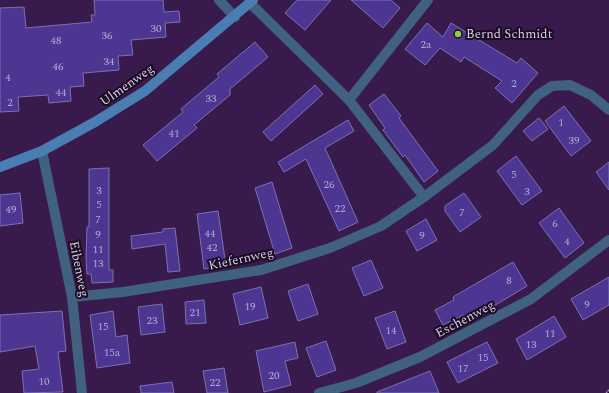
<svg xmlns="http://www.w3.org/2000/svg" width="609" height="393" viewBox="0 0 609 393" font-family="Spectral,serif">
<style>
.building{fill:#4c3691;stroke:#7b72b1}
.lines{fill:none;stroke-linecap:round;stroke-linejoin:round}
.street{stroke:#416181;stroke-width:10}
.secondary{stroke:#4a7eb2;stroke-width:10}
.rail-casing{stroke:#a58fb6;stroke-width:4.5}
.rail{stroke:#1a0d23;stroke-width:3;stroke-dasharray:9;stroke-linecap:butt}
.poi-dot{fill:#91cd40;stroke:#1a0d23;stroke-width:1.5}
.labels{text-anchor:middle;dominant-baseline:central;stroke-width:4;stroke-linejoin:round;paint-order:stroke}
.number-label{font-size:11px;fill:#b7a5d4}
.poi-label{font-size:13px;fill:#dbcaea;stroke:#1a0d23;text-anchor:start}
.street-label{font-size:13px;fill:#dbcaea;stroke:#1a0d23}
</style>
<rect width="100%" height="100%" fill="#391a4d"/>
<!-- building -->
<g class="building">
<polygon points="94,0 163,0 164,12 179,11 180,22 165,23 166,37 131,40 133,55 118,56 119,70 83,73 84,86 70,87 71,101 49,103 48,95 18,97 19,111 0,112 0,8 24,7 26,28 92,22 91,15 95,15"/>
<polygon points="297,0 331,0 305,30 285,13"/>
<polygon points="351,0 391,0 400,8 383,28"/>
<polygon points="427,23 443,37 451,23 517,63 521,58 538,73 512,103 495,88 502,81 464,57 461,62 440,48 425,65 405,49"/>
<polygon points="255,42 268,57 230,89 230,95 194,125 197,128 157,161 143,145 183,112 181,109 219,77 217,74"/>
<polygon points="315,85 323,94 271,141 263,132"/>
<polygon points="384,94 401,116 399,118 438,171 424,182 405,155 403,157 383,130 385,128 369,105"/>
<polygon points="564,106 591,141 571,156 545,121"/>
<polygon points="539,118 548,129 532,141 523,131"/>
<polygon points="348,120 354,131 325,148 358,222 339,231 306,159 284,172 278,162"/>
<polygon points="516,156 542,191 522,205 497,171"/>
<polygon points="609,162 609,190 596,172"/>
<polygon points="109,168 109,270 113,270 113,282 92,283 91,274 87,274 86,257 87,227 89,227 89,169"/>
<polygon points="272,182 292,248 275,254 255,188"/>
<polygon points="20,193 23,223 0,226 0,195"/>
<polygon points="464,193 481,217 460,232 445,211 445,206"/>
<polygon points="559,208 584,243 565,258 539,223"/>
<polygon points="218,211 226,266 204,269 197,214"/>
<polygon points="426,219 437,240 417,251 406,231"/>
<polygon points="175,228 180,271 168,272 165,244 132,249 131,236 163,232 163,229"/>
<polygon points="371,260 383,288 364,296 352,268"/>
<polygon points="513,262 527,286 467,322 463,315 443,325 435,310 454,300 453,297"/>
<polygon points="609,277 609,305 583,320 571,299"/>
<polygon points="308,284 318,314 298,321 288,291"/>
<polygon points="261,287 268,318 240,325 233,294"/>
<polygon points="204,300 206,323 186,324 185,302"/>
<polygon points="162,304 165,332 141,335 138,307"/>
<polygon points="62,311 66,351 58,352 63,392 24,393 22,371 39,369 35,346 0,352 0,315"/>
<polygon points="113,311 116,337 127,335 130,363 97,368 90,315"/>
<polygon points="395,311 406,342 387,349 375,318"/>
<polygon points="554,316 566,337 527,360 516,339"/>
<polygon points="326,341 336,370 317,377 306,348"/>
<polygon points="295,342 298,358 285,361 291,385 264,392 256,351"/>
<polygon points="487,342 498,363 458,383 447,362"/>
<polygon points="224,368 228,393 207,393 203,371"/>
<polygon points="430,371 439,393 377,393 377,392"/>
<polygon points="172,382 174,393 141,393 140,386"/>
</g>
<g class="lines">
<!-- street -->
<g class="street">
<polyline points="219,0 235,17"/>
<polyline points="250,3 349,100 424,197"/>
<polyline points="349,100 428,0"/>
<polyline points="42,151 72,297 82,393"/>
<polyline points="72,297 123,292 261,270 330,248 381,226 424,197 493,145 538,95 552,86 570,85 591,95 609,110"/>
<polyline points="319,393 356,383 420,357 531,299 609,240"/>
</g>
<!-- secondary -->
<polyline class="secondary" points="0,167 42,151 95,122 145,91 253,0"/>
<!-- rail casing -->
<g class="rail-casing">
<polyline id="rail" points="608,393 609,392"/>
</g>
<!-- rail -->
<use href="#rail" class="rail"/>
</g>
<!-- markers -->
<circle class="poi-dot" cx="458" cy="34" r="4"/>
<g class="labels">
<!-- number labels -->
<g class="number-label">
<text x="156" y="28">30</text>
<text x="107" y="35">36</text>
<text x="56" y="40">48</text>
<text x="426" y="44">2a</text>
<text x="109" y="61">34</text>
<text x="58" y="66">46</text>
<text x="8" y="77">4</text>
<text x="514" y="83">2</text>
<text x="61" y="92">44</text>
<text x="211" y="98">33</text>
<text x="10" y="102">2</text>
<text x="561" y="122">1</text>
<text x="174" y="133">41</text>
<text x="574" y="140">39</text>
<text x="514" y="174">5</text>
<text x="329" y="184">26</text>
<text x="99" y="190">3</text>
<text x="527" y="191">3</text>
<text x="99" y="204">5</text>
<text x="340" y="208">22</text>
<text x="11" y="209">49</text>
<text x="462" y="212">7</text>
<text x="98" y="219">7</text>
<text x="555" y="223">6</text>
<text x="210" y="233">44</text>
<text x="98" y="234">9</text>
<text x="422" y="235">9</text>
<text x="567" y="241">4</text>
<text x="212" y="247">42</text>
<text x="98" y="249">11</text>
<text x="98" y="263">13</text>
<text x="509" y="280">8</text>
<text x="587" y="304">9</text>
<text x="250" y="306">19</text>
<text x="195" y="312">21</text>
<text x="152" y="320">23</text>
<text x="103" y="326">15</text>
<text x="391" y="330">14</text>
<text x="550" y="333">11</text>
<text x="531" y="344">13</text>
<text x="112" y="352">15a</text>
<text x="483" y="357">15</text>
<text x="463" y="368">17</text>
<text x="274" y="375">20</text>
<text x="44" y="381">10</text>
<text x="215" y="382">22</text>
</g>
<!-- poi labels -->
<g class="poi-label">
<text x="466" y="34">Bernd Schmidt</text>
</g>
<!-- street labels -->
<g class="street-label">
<text transform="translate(127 85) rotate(-35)">Ulmenweg</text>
<text transform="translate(241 259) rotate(-12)">Kiefernweg</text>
<text transform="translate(79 269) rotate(79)">Eibenweg</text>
<text transform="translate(465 319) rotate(-28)">Eschenweg</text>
</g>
</g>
</svg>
